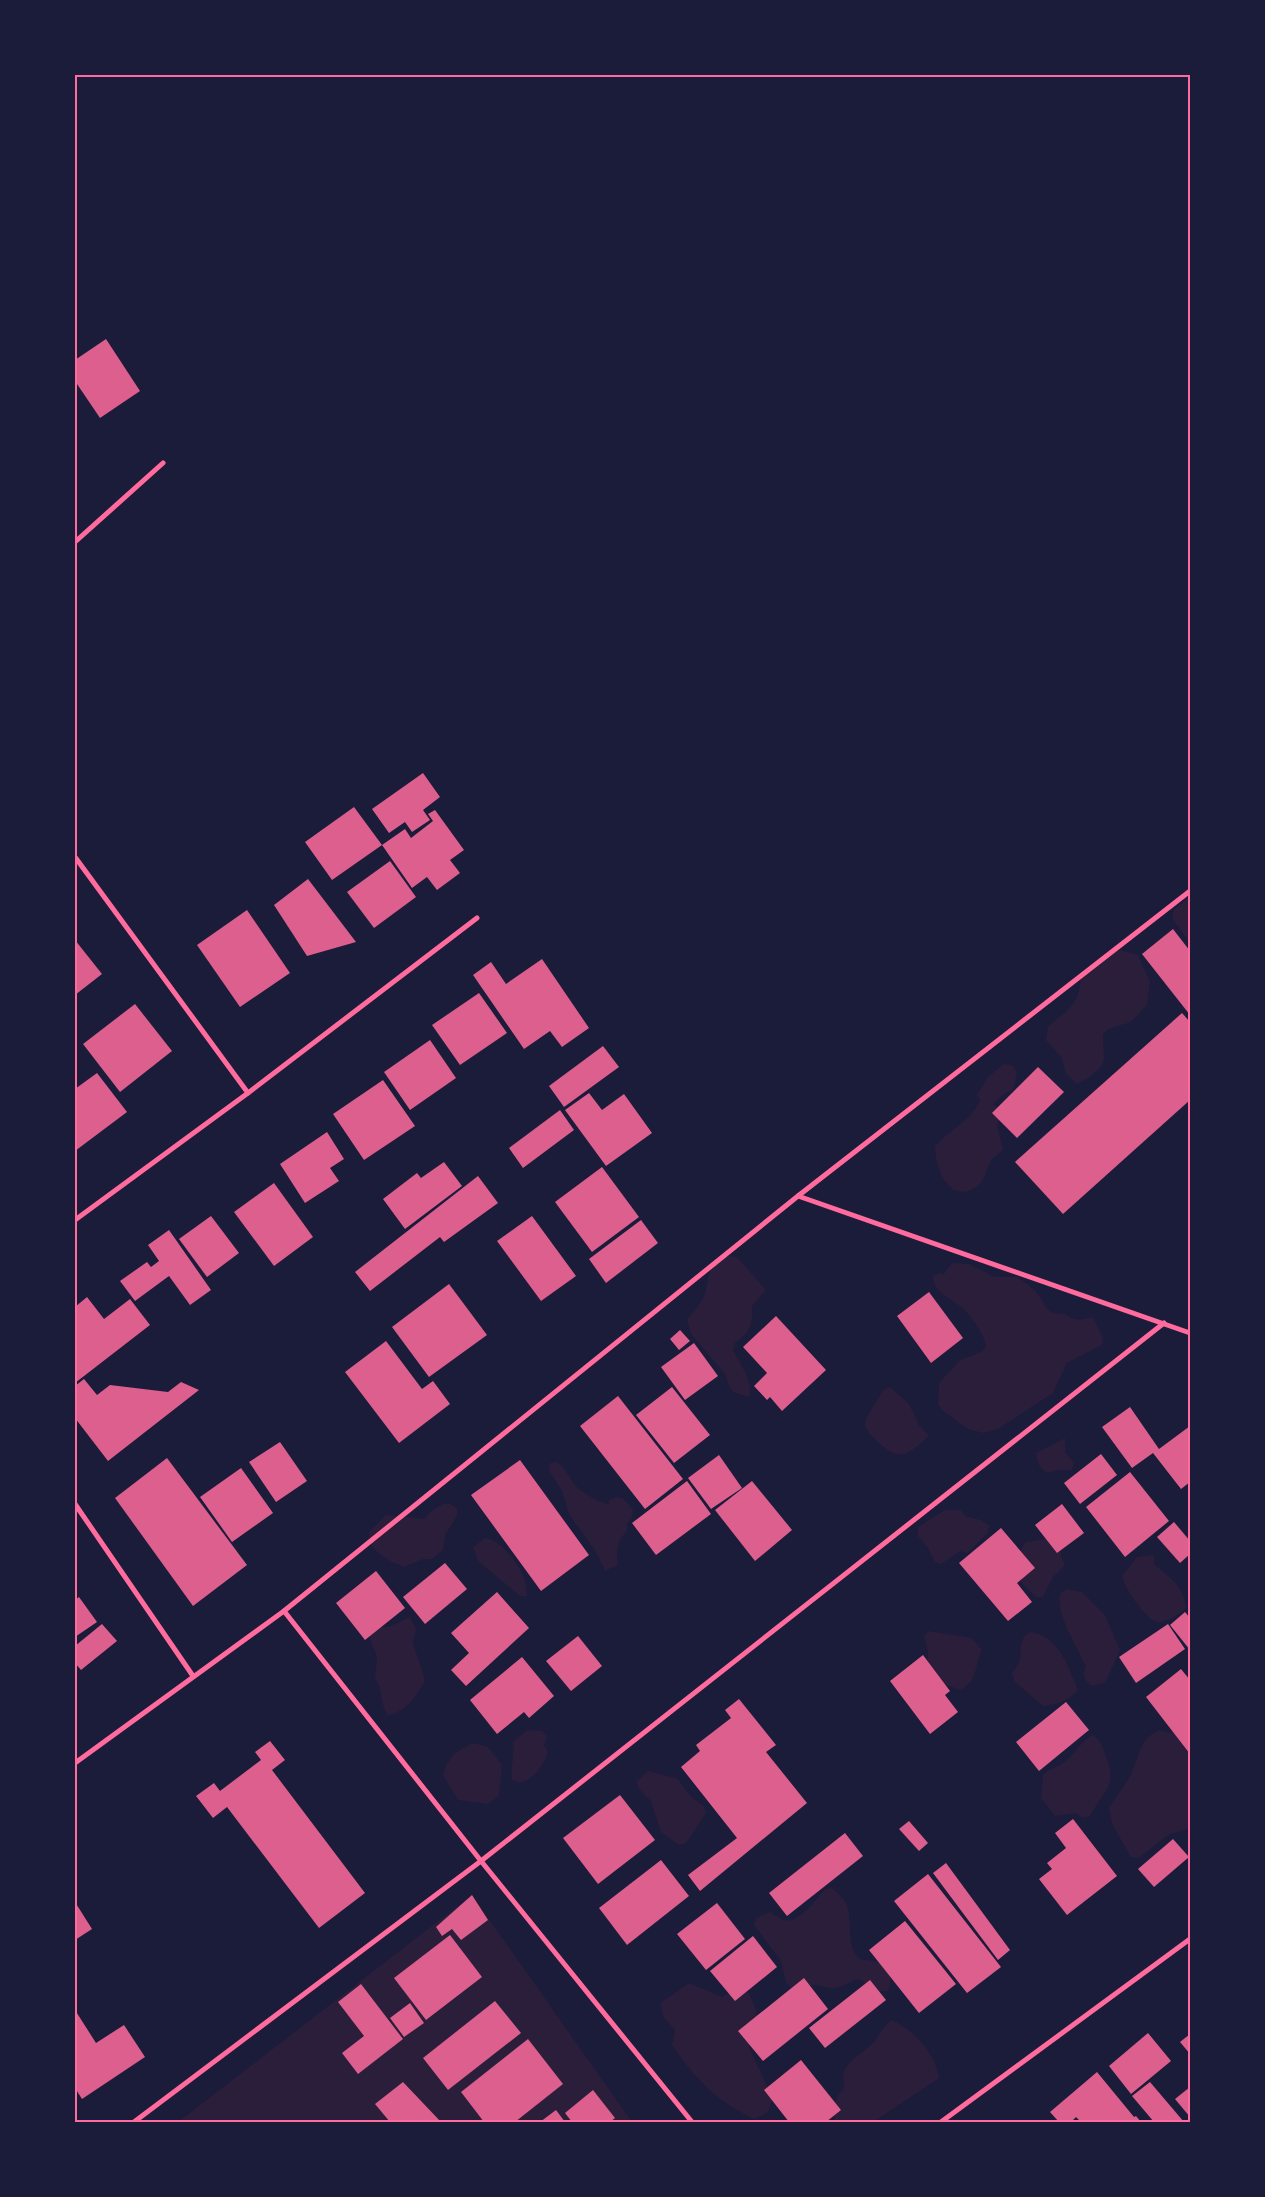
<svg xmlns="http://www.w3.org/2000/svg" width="1265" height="2197" viewBox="0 0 1265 2197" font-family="Quicksand,sans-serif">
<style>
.green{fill:#2a1e3b}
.building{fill:#dd5f8e}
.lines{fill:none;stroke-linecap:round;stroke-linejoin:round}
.minor{stroke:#ff6b9d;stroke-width:5}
.neatline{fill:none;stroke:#ff6b9d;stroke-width:2}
</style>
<rect width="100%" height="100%" fill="#1b1b3a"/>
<!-- green -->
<g class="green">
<polygon points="1190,896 1190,943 1172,918 1174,910"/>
<path d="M 1120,950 L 1138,955 L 1150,982 L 1147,1005 L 1131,1022 L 1108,1029 L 1103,1035 L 1104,1060 L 1101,1067 L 1090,1077 L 1077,1084 L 1066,1074 L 1062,1058 L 1046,1040 L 1048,1026 C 1069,1010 1079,1005 1081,977 L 1113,952 Z"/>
<path d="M 1004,1064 L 1012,1065 L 1017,1072 L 1013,1090 L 1002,1095 L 993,1104 L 1002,1112 L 997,1126 L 1003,1149 C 1000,1154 996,1155 992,1159 C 986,1167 987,1177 980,1184 C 951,1208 935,1171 935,1146 C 951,1129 970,1121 980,1101 L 977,1095 L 988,1077 Z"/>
<path d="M 728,1256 L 737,1257 L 766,1290 L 752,1306 C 753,1325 750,1332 735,1343 L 733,1350 C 740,1364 754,1382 749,1397 L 735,1393 L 730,1388 L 725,1374 L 691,1334 L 687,1319 C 692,1313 699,1307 702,1300 C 712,1281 702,1265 728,1256 Z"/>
<path d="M 952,1263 L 969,1264 L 995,1277 L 1018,1277 C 1024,1282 1032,1287 1037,1293 C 1046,1305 1048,1317 1064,1313 C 1074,1322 1081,1320 1093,1317 L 1103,1337 L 1102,1345 L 1067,1363 L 1053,1393 L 998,1429 L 983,1433 L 968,1429 L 943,1411 L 938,1405 L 939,1383 L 960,1360 L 981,1352 L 986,1346 C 984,1334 970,1314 960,1306 C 948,1296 934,1293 933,1276 L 940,1273 L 943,1275 Z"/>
<path d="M 890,1387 L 909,1404 L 919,1425 L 929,1436 C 908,1454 901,1464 878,1442 C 873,1438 865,1430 865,1424 C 865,1417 879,1398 883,1390 Z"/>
<path d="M 1065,1438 L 1065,1452 L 1074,1463 L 1072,1470 L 1056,1470 L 1049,1473 C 1039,1469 1037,1463 1036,1453 Z"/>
<path d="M 557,1462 C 566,1468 568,1476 574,1484 C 582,1494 597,1500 609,1505 L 609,1500 L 616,1497 L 623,1498 L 633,1510 L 632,1518 L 627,1523 L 627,1531 C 617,1541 616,1551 618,1565 L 605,1571 L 596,1552 L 569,1514 L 562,1491 L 549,1471 L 550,1463 Z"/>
<path d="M 443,1504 L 450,1504 L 457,1508 L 457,1516 L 445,1535 L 443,1550 L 432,1559 L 423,1559 L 404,1567 C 388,1561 369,1552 369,1532 L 386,1515 L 425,1519 L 430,1512 Z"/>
<polygon points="945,1510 961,1510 965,1516 981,1520 989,1525 988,1533 967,1553 960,1551 941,1564 935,1562 928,1548 918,1536 918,1527"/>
<path d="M 1057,1537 C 1062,1548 1058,1552 1065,1565 L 1053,1577 L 1043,1597 L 1036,1597 L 1020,1581 L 1018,1555 L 1026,1542 Z"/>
<path d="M 485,1538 C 501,1540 515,1560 522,1573 C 526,1579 526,1589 527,1596 L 520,1596 L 478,1561 L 473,1547 Z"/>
<path d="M 1154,1555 L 1154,1564 C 1169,1577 1185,1587 1186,1608 C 1180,1614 1167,1622 1158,1622 C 1147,1622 1123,1586 1122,1576 L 1137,1557 Z"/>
<path d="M 1067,1589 L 1082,1592 L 1105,1615 L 1120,1650 L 1105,1683 L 1091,1686 C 1084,1679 1082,1675 1086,1666 C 1077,1648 1055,1612 1060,1594 Z"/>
<path d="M 410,1617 L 416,1629 L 413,1643 L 425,1680 C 419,1694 404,1714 388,1715 C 379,1704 384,1690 375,1679 C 375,1671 378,1661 376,1654 C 372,1642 366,1639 374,1627 L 389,1627 Z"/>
<path d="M 928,1631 L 972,1638 L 982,1650 C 975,1665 977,1682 961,1690 L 946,1685 L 938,1687 L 928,1676 L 928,1651 L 924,1637 Z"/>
<path d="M 1030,1632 C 1058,1634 1069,1668 1078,1690 C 1070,1700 1056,1705 1043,1706 L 1014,1681 L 1012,1673 C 1015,1669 1019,1664 1020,1659 C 1022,1646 1018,1640 1030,1632 Z"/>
<path d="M 1174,1729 L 1190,1746 L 1190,1828 L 1168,1835 L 1139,1858 L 1131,1857 L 1112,1824 L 1109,1808 C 1115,1798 1123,1788 1129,1778 C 1140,1759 1137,1739 1160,1730 L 1169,1733 Z"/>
<path d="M 534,1730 L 542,1731 L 547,1736 L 544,1745 L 548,1752 C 543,1767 534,1779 519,1783 L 512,1780 C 510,1766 515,1756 513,1742 L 526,1731 Z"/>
<path d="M 1093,1735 C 1100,1740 1102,1745 1105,1754 C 1119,1785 1104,1790 1090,1816 L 1082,1818 L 1076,1813 L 1055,1816 L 1041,1798 L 1043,1775 C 1049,1768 1056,1768 1063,1763 C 1075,1755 1080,1741 1093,1735 Z"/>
<path d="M 474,1743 L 488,1747 L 502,1765 L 499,1796 L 488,1804 L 458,1800 L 443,1775 C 448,1757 456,1750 474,1743 Z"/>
<polygon points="648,1771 678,1779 691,1797 704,1806 706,1813 686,1843 679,1845 661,1832 651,1801 640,1790 636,1782"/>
<path d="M 832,1888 C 836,1892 843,1898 846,1903 C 854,1922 844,1945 861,1960 C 882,1960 897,1967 888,1991 L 873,1991 C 853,1969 856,1985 835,1988 C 829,1989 821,1985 815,1985 C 806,1985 800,1990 791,1988 L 786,1982 L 781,1961 L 754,1925 L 756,1918 L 770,1912 C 775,1915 780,1919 784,1920 C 800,1924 816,1899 825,1889 Z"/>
<polygon points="472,1895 632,2122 178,2122"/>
<path d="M 689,1983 L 722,1997 L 734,1989 L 749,1993 L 755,2007 L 759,2037 L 749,2047 L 773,2099 L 767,2113 L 754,2119 C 716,2101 696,2080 672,2045 L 675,2030 L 664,2018 L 660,2003 Z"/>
<path d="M 891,2020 C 912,2027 937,2056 939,2078 L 873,2122 L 836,2122 C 830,2110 836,2097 844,2088 L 843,2073 C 853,2055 858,2057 871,2045 C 879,2038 882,2027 891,2020 Z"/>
</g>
<!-- building -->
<g class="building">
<polygon points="106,339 140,391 100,418 75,381 75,360"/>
<polygon points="423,773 440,797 423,810 430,820 412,832 405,822 389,833 372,809"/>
<polygon points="354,807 382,845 405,829 411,838 433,821 428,814 435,810 464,850 450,860 460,873 437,890 427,877 412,888 382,845 332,880 305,842"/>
<polygon points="390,861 416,897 374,928 347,892"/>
<polygon points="308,879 356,942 307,956 274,905"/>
<polygon points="247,910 290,973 240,1007 197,945"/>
<polygon points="1173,929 1190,951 1190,1015 1142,954"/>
<polygon points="75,940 102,974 75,995"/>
<polygon points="542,959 589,1028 562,1047 550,1031 524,1049 473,975 491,962 506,984"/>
<polygon points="479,993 507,1033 460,1065 432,1025"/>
<polygon points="135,1004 172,1051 120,1092 83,1044"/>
<polygon points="1182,1013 1190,1022 1190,1100 1063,1214 1015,1162"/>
<polygon points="430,1040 456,1078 410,1110 384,1072"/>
<polygon points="603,1046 619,1067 564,1107 549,1086"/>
<polygon points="1038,1067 1064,1092 1017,1138 992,1113"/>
<polygon points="97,1073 127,1112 75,1151 75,1089"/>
<polygon points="383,1080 415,1126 364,1160 333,1114"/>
<polygon points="589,1093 602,1110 624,1094 652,1133 606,1166 565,1110"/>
<polygon points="560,1110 574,1130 523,1168 509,1148"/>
<polygon points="327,1132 344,1159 330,1168 339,1181 305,1203 280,1164"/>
<polygon points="444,1162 462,1186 405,1229 383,1199 417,1173 421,1178"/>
<polygon points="602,1167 639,1217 592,1252 555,1202"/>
<polygon points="478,1176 498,1203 444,1242 440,1237 370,1291 355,1272"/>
<polygon points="274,1183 313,1237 274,1266 234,1212"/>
<polygon points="211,1216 239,1253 207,1277 179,1239"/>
<polygon points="532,1216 576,1276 541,1301 497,1241"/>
<polygon points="641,1220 658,1243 606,1283 589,1259"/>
<polygon points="169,1230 211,1290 190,1305 169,1276 135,1301 120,1281 147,1262 151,1267 159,1261 148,1245"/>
<polygon points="449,1284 487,1335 429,1377 392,1327"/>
<polygon points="929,1292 963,1338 931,1363 897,1316"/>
<polygon points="87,1297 104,1319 130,1299 150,1325 75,1383 75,1307"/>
<polygon points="776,1316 826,1370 782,1411 770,1397 767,1400 754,1386 767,1373 743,1347"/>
<polygon points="680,1330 690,1341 679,1350 670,1339"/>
<polygon points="386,1341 422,1389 433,1381 450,1404 399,1443 345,1372"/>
<polygon points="694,1343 718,1376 685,1400 661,1367"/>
<polygon points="84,1379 97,1395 110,1385 168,1392 181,1382 199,1390 108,1461 75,1418 75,1386"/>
<polygon points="672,1387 710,1435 674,1463 636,1415"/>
<polygon points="618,1396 683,1479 645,1509 580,1426"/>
<polygon points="1130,1407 1159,1449 1190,1426 1190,1482 1181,1489 1153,1453 1132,1468 1102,1427"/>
<polygon points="280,1442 307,1481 276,1502 249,1462"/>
<polygon points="1101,1454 1117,1475 1080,1504 1064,1483"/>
<polygon points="719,1455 742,1488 711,1509 688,1478"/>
<polygon points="167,1458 247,1565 193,1606 115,1498"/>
<polygon points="520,1460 589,1555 541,1591 471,1495"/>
<polygon points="241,1468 273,1513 232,1542 200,1497"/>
<polygon points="1130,1472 1169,1521 1125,1557 1086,1507"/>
<polygon points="687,1481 711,1514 656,1555 632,1523"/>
<polygon points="752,1481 792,1530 755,1561 715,1510"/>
<polygon points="1062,1504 1084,1533 1057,1553 1035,1525"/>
<polygon points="1174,1522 1190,1541 1190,1554 1180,1563 1157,1537"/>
<polygon points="1001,1528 1035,1568 1017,1583 1032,1602 1008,1621 959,1563"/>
<polygon points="445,1563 467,1589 425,1624 403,1597"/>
<polygon points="376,1571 405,1608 365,1640 336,1603"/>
<polygon points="497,1592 529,1628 466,1686 451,1670 469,1653 451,1633"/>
<polygon points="79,1597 97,1622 75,1637 75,1600"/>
<polygon points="1185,1612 1190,1618 1190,1650 1170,1625"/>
<polygon points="102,1624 117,1641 81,1670 75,1663 75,1646"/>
<polygon points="1168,1624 1185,1649 1136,1683 1119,1657"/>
<polygon points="578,1636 602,1666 571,1691 546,1661"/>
<polygon points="923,1655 950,1691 945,1695 958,1712 930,1734 890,1681"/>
<polygon points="522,1657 554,1696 529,1718 524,1712 497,1734 470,1700"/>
<polygon points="1181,1669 1190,1680 1190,1754 1146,1697"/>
<polygon points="739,1699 776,1745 766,1752 807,1803 700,1891 688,1875 737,1838 681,1767 700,1751 696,1745 731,1718 725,1710"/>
<polygon points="1066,1702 1089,1730 1039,1771 1016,1742"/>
<polygon points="270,1741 285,1760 272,1770 365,1893 319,1928 227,1807 213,1818 196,1796 214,1783 220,1791 261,1760 255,1752"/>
<polygon points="620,1795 655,1840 598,1884 563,1838"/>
<polygon points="1073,1819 1117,1876 1067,1915 1039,1879 1052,1869 1047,1863 1066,1848 1055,1833"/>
<polygon points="909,1821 928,1843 919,1851 899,1829"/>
<polygon points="845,1833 863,1856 787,1916 769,1893"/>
<polygon points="1173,1839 1189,1857 1154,1887 1138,1869"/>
<polygon points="661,1860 689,1896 627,1945 599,1908"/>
<polygon points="946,1863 1010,1950 998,1960 933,1873"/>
<polygon points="928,1874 1001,1967 967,1993 894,1901"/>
<polygon points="472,1895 488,1920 461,1940 452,1929 442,1936 436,1927"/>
<polygon points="75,1902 92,1929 75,1940"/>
<polygon points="717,1903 745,1939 706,1970 677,1934"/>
<polygon points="905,1921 956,1984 919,2013 869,1950"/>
<polygon points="450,1935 482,1977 426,2020 394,1978"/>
<polygon points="753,1936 777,1967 735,2001 710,1971"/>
<polygon points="804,1978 828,2009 763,2061 738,2031"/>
<polygon points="870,1980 886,2000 825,2048 809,2028"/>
<polygon points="361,1984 403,2039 358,2074 342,2053 364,2036 338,2002"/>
<polygon points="495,2001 521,2033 448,2090 423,2058"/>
<polygon points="410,2003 424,2023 404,2037 390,2018"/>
<polygon points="75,2010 96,2043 124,2025 145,2057 82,2099 75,2088"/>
<polygon points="1148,2033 1171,2061 1131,2094 1109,2066"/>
<polygon points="1190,2034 1190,2054 1180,2042"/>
<polygon points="528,2039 563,2084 515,2122 484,2122 461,2092"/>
<polygon points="801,2060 841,2110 826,2122 789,2122 764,2090"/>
<polygon points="1097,2072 1134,2117 1136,2116 1141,2122 1081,2122 1076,2117 1071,2122 1059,2122 1050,2112"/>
<polygon points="403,2082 441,2122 390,2122 375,2104"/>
<polygon points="1150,2082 1184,2122 1154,2122 1132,2096"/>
<polygon points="1190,2087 1190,2117 1175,2099"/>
<polygon points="593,2090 615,2118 610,2122 572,2122 565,2113"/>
<polygon points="556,2110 565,2122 540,2122"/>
</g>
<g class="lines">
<!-- minor -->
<g class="minor">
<polyline points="75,542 163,463"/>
<polyline points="75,857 248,1093"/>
<polyline points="798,1196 1190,1333"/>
<polyline points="75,1220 248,1093 477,918"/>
<polyline points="75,1504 193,1676"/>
<polyline points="284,1611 481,1861 692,2122"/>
<polyline points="75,1763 284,1611 798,1196 1190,891"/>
<polyline points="134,2122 481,1861 1164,1323"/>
<polyline points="941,2122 1190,1939"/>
</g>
</g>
<!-- border -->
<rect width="1265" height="2197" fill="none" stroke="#1b1b3a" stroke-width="152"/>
<rect x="76" y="76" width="1113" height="2045" class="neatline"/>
</svg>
